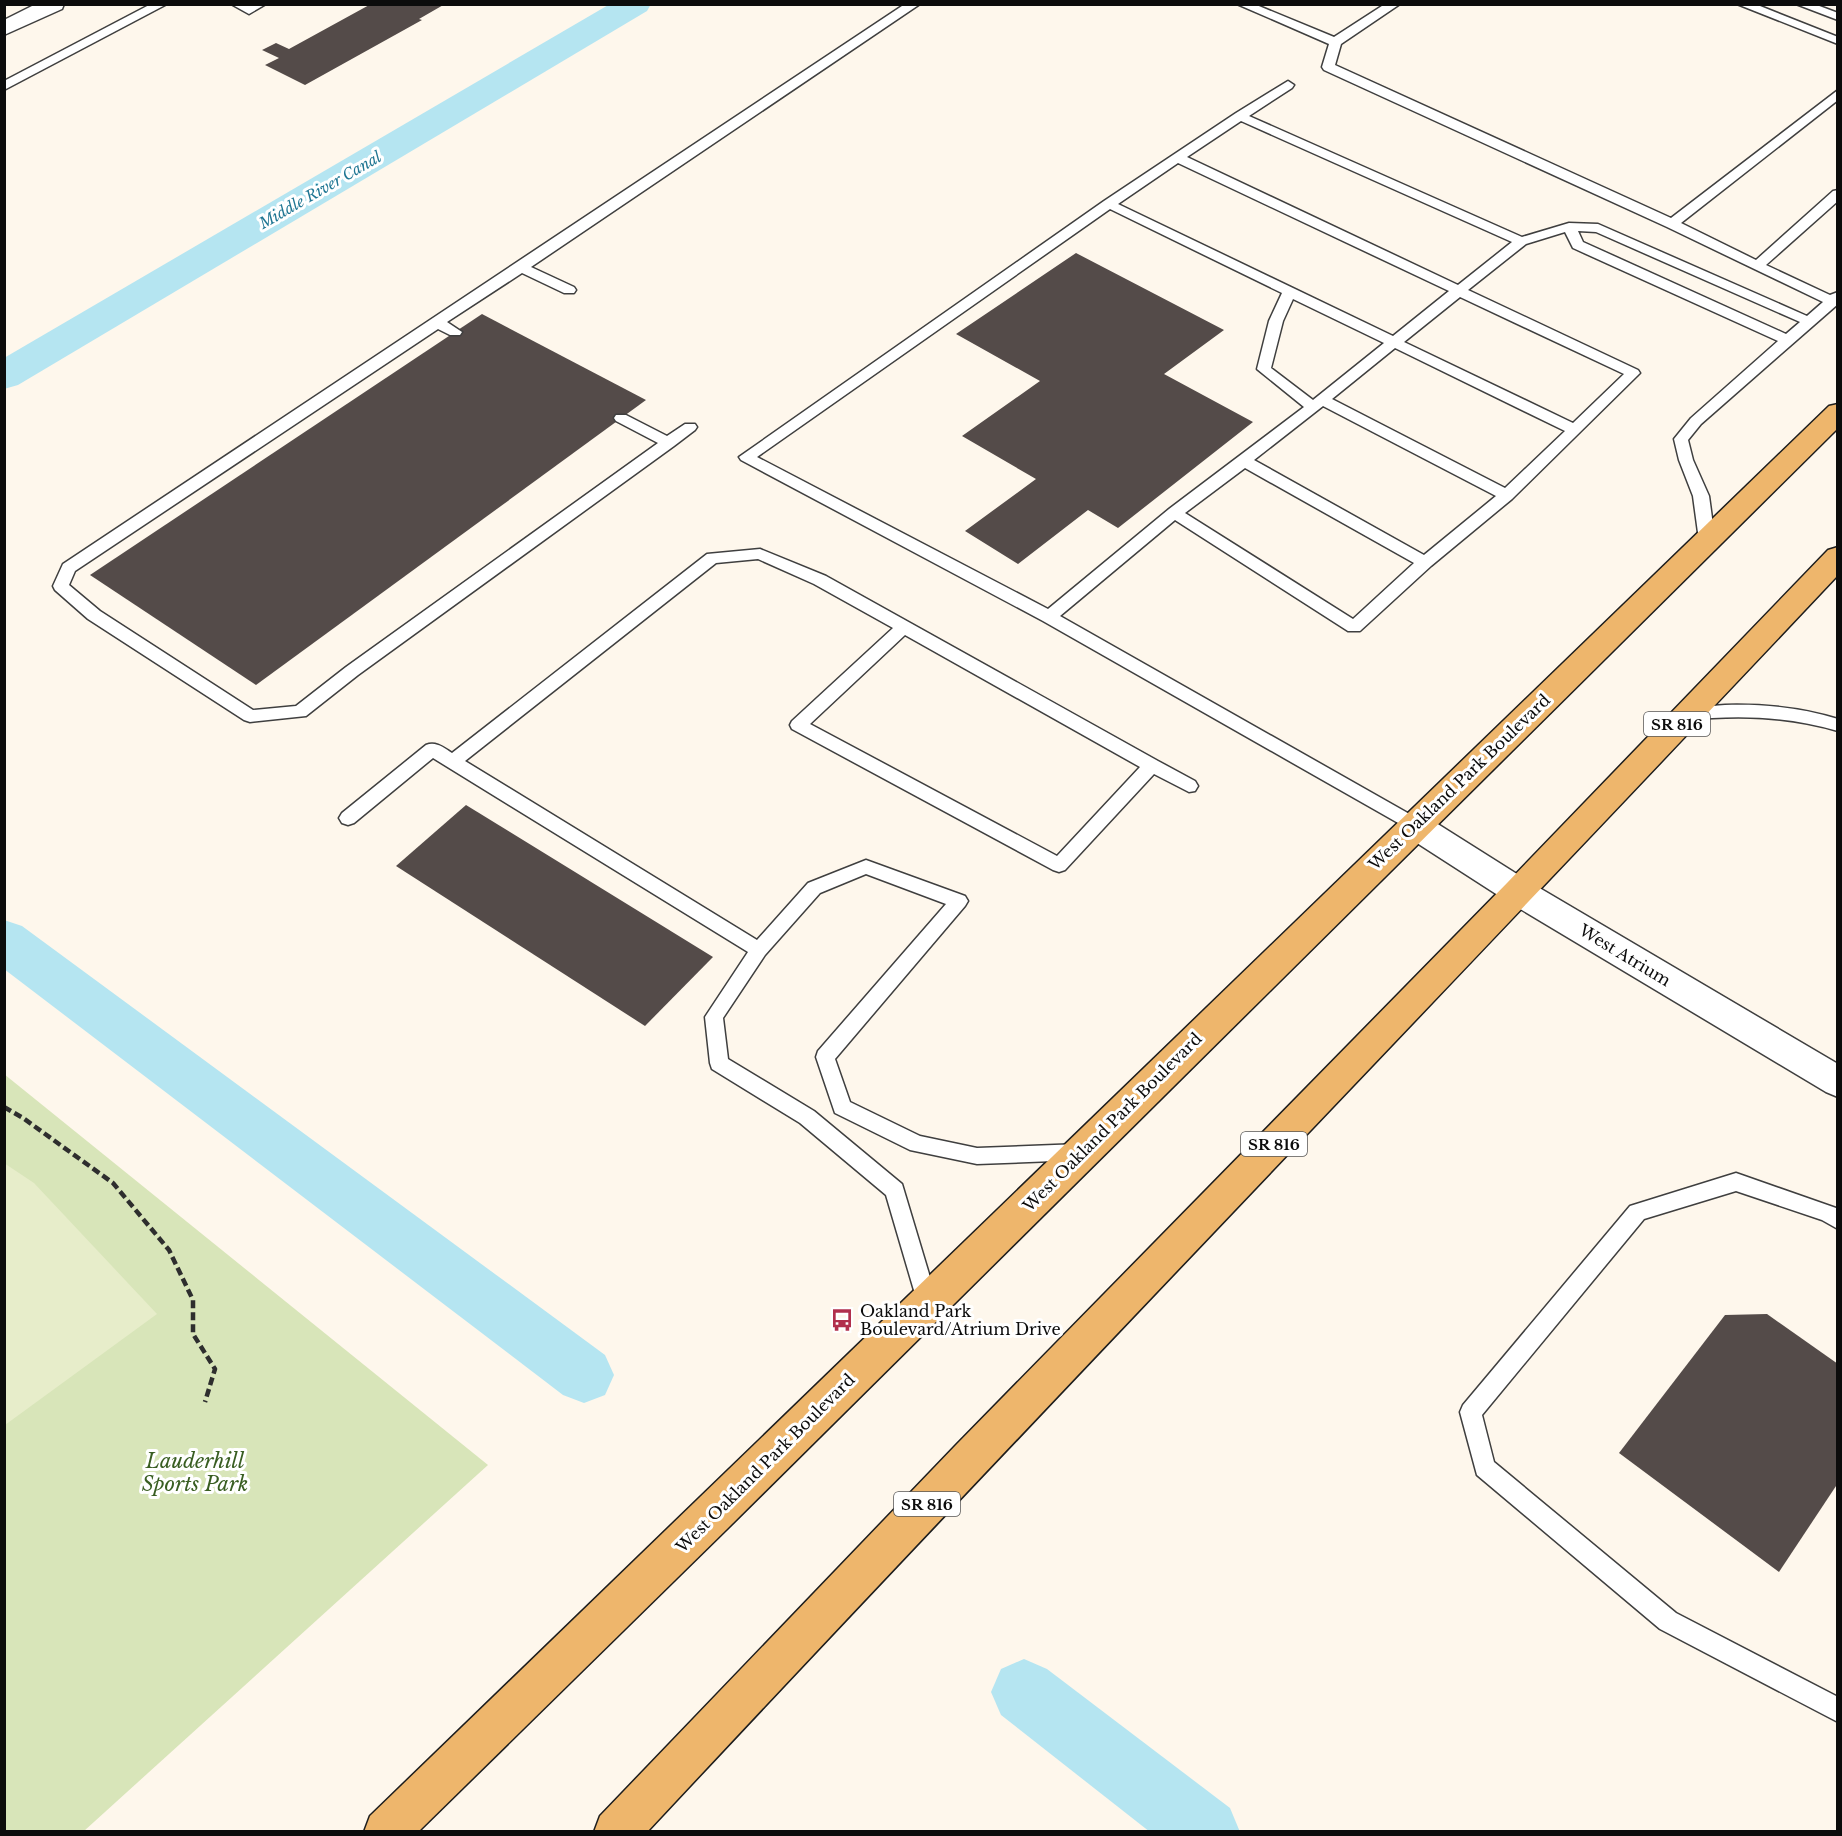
<svg xmlns="http://www.w3.org/2000/svg" width="1842" height="1836" viewBox="0 0 1842 1836" font-family="'Libre Baskerville',serif">
<style>
.green{fill:#d8e5b9}
.pitch{fill:#e7edca}
.lines{fill:none;stroke-linecap:round;stroke-linejoin:round}
.canal{fill:#b5e5f1;fill-rule:evenodd}
.building{fill:#544b49}
.lane-casing{stroke:#3f3f3f;stroke-width:3}
.street-casing{stroke:#3f3f3f;stroke-width:3}
.primary-casing{stroke:#1d1d1d;stroke-width:3}
.path{stroke:#2e2e2e;stroke-width:4.5;stroke-dasharray:8 4;stroke-linecap:butt}
.lane{fill:#fff;fill-rule:evenodd}
.street{fill:#fff;fill-rule:evenodd}
.primary{fill:#eeb66c;fill-rule:evenodd}
.labels{text-anchor:middle;dominant-baseline:central;stroke-width:6;stroke-linejoin:round;paint-order:stroke}
.far-water-label{font-size:15px;font-style:italic;fill:#1f7693;stroke:#fff}
.shield{fill:#fff;stroke:#555;stroke-width:1.5}
.shield-label{font-size:15px;font-weight:bold;fill:#0c0c0c}
.street-label{font-size:16px;fill:#0c0c0c;stroke:#fff}
.poi-label{font-size:16px;fill:#0c0c0c;stroke:#fff;text-anchor:start}
.near-park-label{font-size:20px;font-style:italic;fill:#395e22;stroke:#fff}
</style>
<rect width="100%" height="100%" fill="#fef7ec"/>
<!-- green -->
<polygon class="green" points="4,1074 488,1465 84,1831 5,1831"/>
<!-- pitch -->
<polygon class="pitch" points="4,1163 34,1183 157,1314 5,1425"/>
<g class="lines">
<!-- canal -->
<g class="canal">
<polygon points="610,4 651,4 647,11 18,385 4,389 4,358"/>
<polygon points="4,920 22,926 605,1355 614,1375 605,1395 584,1403 563,1395 4,969"/>
<polygon points="1024,1659 1047,1669 1230,1808 1240,1832 1150,1832 1001,1715 991,1692 1001,1669"/>
</g>
</g>
<!-- building -->
<g class="building">
<polygon points="371,4 445,4 419,19 422,20 305,85 265,65 279,58 262,50 276,43 289,49"/>
<polygon points="1076,253 1224,330 1164,374 1253,422 1118,528 1088,510 1018,564 965,531 1036,479 962,436 1040,381 956,334"/>
<polygon points="482,314 646,400 256,685 90,575"/>
<polygon points="466,805 713,957 645,1026 396,866"/>
<polygon points="1767,1314 1838,1364 1838,1483 1779,1572 1619,1453 1725,1315"/>
</g>
<g class="lines">
<!-- lane casing -->
<g class="lane-casing">
<g id="lane">
<polygon points="151,4 167,4 4,90 4,81"/>
<polygon points="231,4 266,4 249,14"/>
<polygon points="905,4 920,4 531,267 574,287 576,290 574,293 564,293 522,273 447,322 462,332 460,335 450,335 438,329 75,571 69,585 100,611 253,710 296,706 346,667 658,443 616,421 614,418 616,415 626,415 667,436 685,424 695,424 697,427 695,430 674,446 358,675 306,716 250,722 244,720 88,619 55,590 53,586 63,564"/>
<path d="M 1237,4 L 1254,4 L 1334,37 L 1385,4 L 1400,4 L 1341,44 L 1335,65 L 1671,218 L 1838,90 L 1838,100 L 1681,223 L 1756,260 L 1833,191 L 1838,190 L 1838,201 L 1766,265 L 1830,295 L 1838,292 L 1838,304 L 1701,424 L 1688,440 L 1693,460 L 1709,496 L 1715,540 L 1712,544 L 1707,545 L 1699,540 L 1693,496 L 1679,460 L 1674,439 L 1691,418 L 1778,341 L 1573,248 L 1565,232 L 1526,244 L 1468,290 L 1638,370 L 1640,373 L 1512,499 L 1431,566 L 1360,631 L 1348,631 L 1175,520 L 1060,616 L 1420,820 L 1423,825 L 1420,830 L 1414,832 L 1043,621 L 741,460 L 739,457 L 1104,201 L 1236,113 L 1288,81 L 1294,85 L 1292,88 L 1249,116 L 1522,237 L 1569,223 L 1598,224 L 1807,316 L 1823,302 L 1667,227 L 1324,70 L 1322,67 L 1329,44 ZM 1241,121 L 1512,242 L 1458,285 L 1187,157 ZM 1178,163 L 1449,291 L 1393,336 L 1118,204 ZM 1110,209 L 1282,293 L 1269,321 L 1257,369 L 1304,407 L 1169,509 L 1048,609 L 757,457 ZM 1578,231 L 1596,232 L 1800,322 L 1786,334 L 1583,242 ZM 1460,297 L 1624,374 L 1573,423 L 1404,342 ZM 1293,299 L 1384,343 L 1313,400 L 1271,368 L 1283,321 ZM 1395,348 L 1565,431 L 1505,488 L 1332,399 ZM 1323,406 L 1496,496 L 1424,555 L 1254,460 ZM 1245,468 L 1414,563 L 1353,619 L 1185,513 Z"/>
<polygon points="1737,4 1755,4 1838,37 1838,44"/>
<polygon points="1796,4 1814,4 1838,13 1838,20"/>
<path d="M 760,549 L 826,576 L 1158,761 L 1195,781 L 1198,786 L 1195,791 L 1189,792 L 1154,774 L 1065,870 L 1059,872 L 1053,870 L 792,729 L 790,725 L 792,721 L 893,628 L 814,584 L 758,559 L 716,563 L 465,761 L 757,940 L 808,883 L 866,860 L 965,896 L 968,901 L 965,906 L 835,1059 L 850,1102 L 920,1136 L 977,1148 L 1080,1144 L 1087,1146 L 1090,1152 L 1087,1158 L 1080,1160 L 977,1164 L 910,1150 L 835,1113 L 816,1057 L 818,1051 L 946,904 L 866,874 L 820,893 L 765,955 L 723,1018 L 728,1059 L 814,1111 L 902,1184 L 938,1304 L 935,1311 L 928,1313 L 921,1311 L 918,1304 L 886,1195 L 800,1123 L 712,1069 L 710,1063 L 705,1017 L 748,952 L 433,758 L 354,823 L 348,825 L 342,823 L 339,818 L 342,813 L 426,745 C 436,741 444,748 452,753 L 707,554 ZM 905,635 L 1140,767 L 1057,856 L 810,724 Z"/>
<path d="M 1725,705 C 1764,704 1800,707 1838,719 L 1838,731 C 1787,716 1738,715 1686,720 L 1680,718 L 1678,714 L 1680,710 L 1686,708 Z"/>
<polygon points="1736,1173 1836,1208 1838,1229 1822,1220 1736,1191 1644,1219 1482,1415 1494,1462 1676,1613 1838,1697 1838,1722 1660,1629 1477,1475 1460,1412 1463,1405 1630,1206"/>
</g>
</g>
<!-- street casing -->
<g class="street-casing">
<g id="street">
<polygon points="36,4 64,4 62,9 4,35 4,20"/>
<polygon points="1414,813 1425,816 1531,883 1838,1064 1838,1097 1826,1092 1507,901 1403,834 1398,825 1403,816"/>
</g>
</g>
<!-- primary casing -->
<g class="primary-casing">
<g id="primary">
<polygon points="1838,404 1838,428 728,1528 418,1832 364,1832 370,1816 1829,406"/>
<path d="M 1838,547 L 1838,575 C 1442,995 1041,1410 647,1832 L 594,1832 L 600,1816 L 956,1445 L 1507,883 L 1828,550 Z"/>
</g>
</g>
<!-- path -->
<polyline class="path" points="4,1107 23,1118 113,1183 169,1250 193,1300 193,1334 215,1369 205,1402"/>
<!-- lane -->
<use href="#lane" class="lane"/>
<!-- street -->
<use href="#street" class="street"/>
<!-- primary -->
<use href="#primary" class="primary"/>
</g>
<!-- icons -->
<defs>
<g id="bus-bare" transform="scale(1.8)"><path d="M-5-6H5V4H4V6H2V4H-2V6H-4V4H-5ZM-3.5-4V0h7V-4ZM-3.5 1.2v1.5H-2V1.2ZM2 1.2v1.5H3.5V1.2Z" fill="#b12f4d" stroke="#fff" stroke-width="2.5" paint-order="stroke"/></g>
</defs>
<g fill-rule="evenodd">
<use href="#bus-bare" x="842" y="1320"/>
</g>
<g class="labels">
<!-- far-water labels -->
<g class="far-water-label">
<text transform="translate(320 190) rotate(-30)">Middle River Canal</text>
</g>
<!-- shield labels -->
<g class="shield">
<rect x="1644" y="712" width="66" height="24" rx="4.5"/>
<rect x="1241" y="1132" width="66" height="24" rx="4.5"/>
<rect x="894" y="1492" width="66" height="24" rx="4.5"/>
</g>
<g class="shield-label">
<text x="1677" y="724">SR 816</text>
<text x="1274" y="1144">SR 816</text>
<text x="927" y="1504">SR 816</text>
</g>
<!-- street labels -->
<g class="street-label">
<text transform="translate(1459 782) rotate(-44)">West Oakland Park Boulevard</text>
<text transform="translate(1625 955) rotate(31)">West Atrium</text>
<text transform="translate(1112 1122) rotate(-45)">West Oakland Park Boulevard</text>
<text transform="translate(765 1463) rotate(-45)">West Oakland Park Boulevard</text>
</g>
<!-- poi labels -->
<g class="poi-label">
<text x="860" y="1311">Oakland Park<tspan x="860" dy="18">Boulevard/Atrium Drive</tspan></text>
</g>
<!-- near-park labels -->
<g class="near-park-label">
<text x="195" y="1461">Lauderhill<tspan x="195" dy="23">Sports Park</tspan></text>
</g>
</g>
<!-- border -->
<rect width="1842" height="1836" fill="none" stroke="#0c0c0c" stroke-width="12"/>
</svg>
